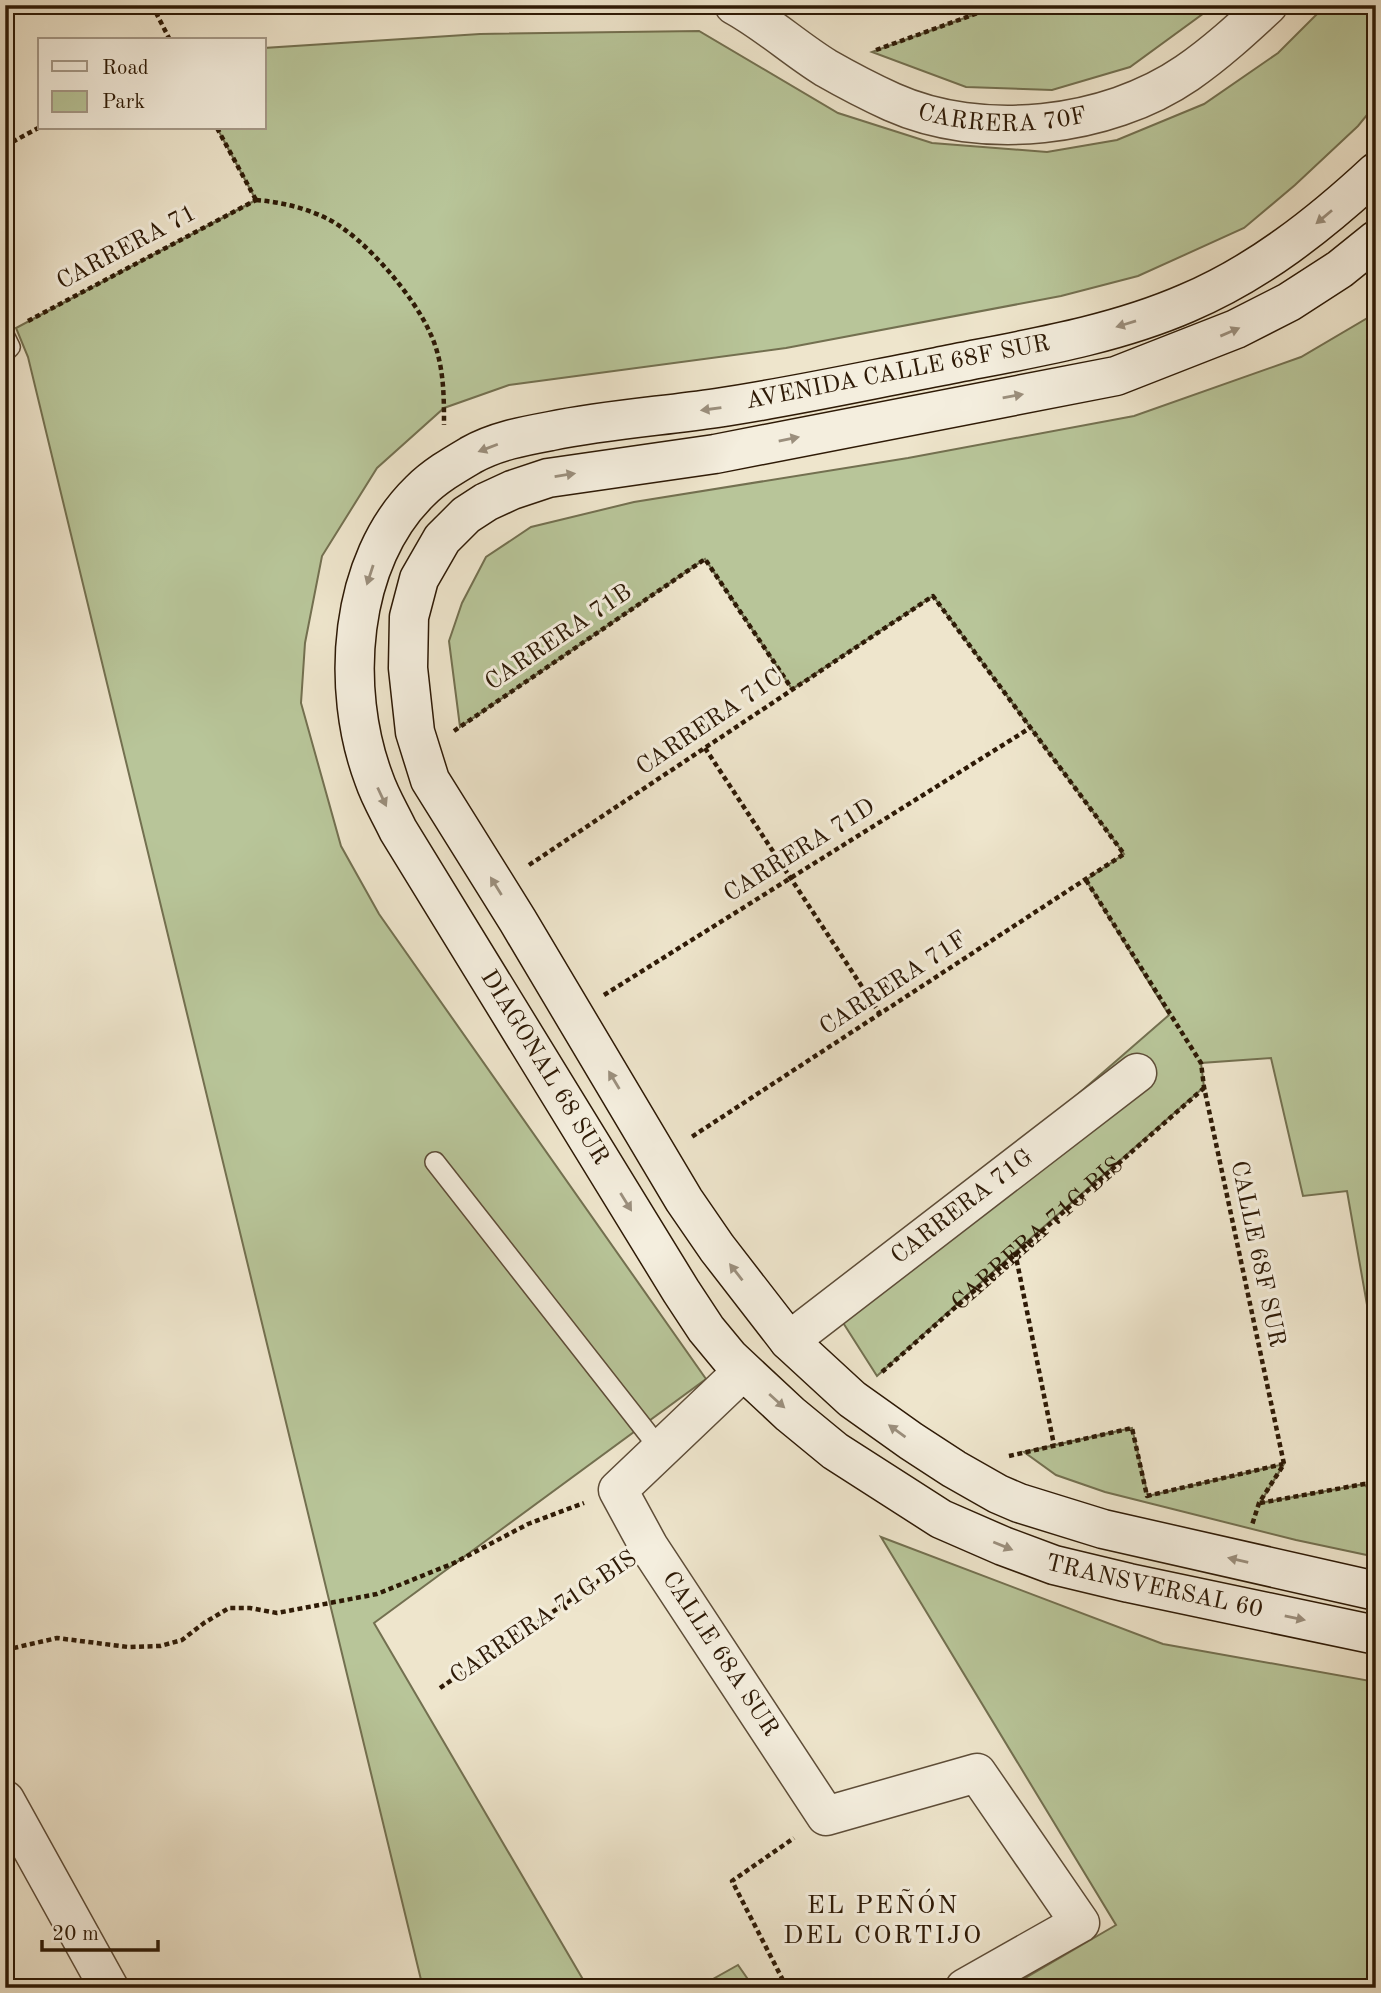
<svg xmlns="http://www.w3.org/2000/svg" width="1381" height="1993" viewBox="0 0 1381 1993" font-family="'Old Standard TT',serif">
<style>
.green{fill:#b8c599;stroke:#737050;stroke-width:2}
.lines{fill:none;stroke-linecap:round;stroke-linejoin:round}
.lane-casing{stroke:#5e4d38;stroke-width:22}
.street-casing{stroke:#5e4d38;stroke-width:41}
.secondary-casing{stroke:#2e1a06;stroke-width:41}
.path{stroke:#2e1a06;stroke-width:4.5;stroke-dasharray:5 3.5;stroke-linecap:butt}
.lane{stroke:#f4eede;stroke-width:19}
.street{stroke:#f4eede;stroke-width:38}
.secondary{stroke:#f4eede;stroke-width:38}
.oneway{fill:#9b8f7d}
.labels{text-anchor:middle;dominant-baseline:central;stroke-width:6;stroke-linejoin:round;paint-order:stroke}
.street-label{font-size:24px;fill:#2e1a06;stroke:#f4eede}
.neighbourhood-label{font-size:26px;letter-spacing:2px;fill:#2e1a06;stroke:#f4eede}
</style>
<rect width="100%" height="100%" fill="#eee5cc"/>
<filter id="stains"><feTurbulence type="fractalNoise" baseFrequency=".00286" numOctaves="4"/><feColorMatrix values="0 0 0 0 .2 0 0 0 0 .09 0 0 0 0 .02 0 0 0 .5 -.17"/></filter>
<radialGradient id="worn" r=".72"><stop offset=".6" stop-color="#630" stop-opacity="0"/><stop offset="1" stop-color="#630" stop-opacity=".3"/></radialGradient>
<!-- green -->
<g class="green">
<polygon points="1000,5 1215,5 1130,67 1052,90 966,87 872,52"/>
<polygon points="1326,5 1376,5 1376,104 1358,126 1295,185 1244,228 1138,276 1061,296 786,348 509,385 444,408 377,468 322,556 305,643 301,703 341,846 379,914 706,1379 374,1623 588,1988 423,1988 28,357 16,328 256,200 217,128 264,128 264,48 480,34 699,31 838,113 932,143 1047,152 1117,140 1204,104 1278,53"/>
<polygon points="1376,313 1376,1356 1347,1191 1303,1196 1271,1058 1201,1063 1204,1087 1015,1252 877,1376 833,1307 1169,1015 1086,880 1124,854 933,596 792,689 705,559 460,727 449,641 462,603 486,557 531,527 634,502 908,458 1134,416 1301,357"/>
<polygon points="1132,1428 1148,1496 1284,1464 1260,1503 1364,1484 1376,1497 1376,1557 1296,1540 1105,1492 1056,1475 1024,1452"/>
<polygon points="881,1537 1163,1644 1376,1682 1376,1988 1008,1988 1116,1925"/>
<polygon points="738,1965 754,1988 697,1988"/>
</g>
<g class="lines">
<!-- lane casing -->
<g class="lane-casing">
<g id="lane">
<polyline points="5,337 10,347 5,352"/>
<polyline points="435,1162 660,1449"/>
</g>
</g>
<!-- street casing -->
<g class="street-casing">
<g id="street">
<path id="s2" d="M 734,5 C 767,23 795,49 826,68 C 847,80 870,92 892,102 C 981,142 1107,128 1187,73 C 1216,53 1242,29 1268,5"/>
<path id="s3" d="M 789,1341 L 1137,1073"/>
<path id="s4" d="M 743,1371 L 618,1490 L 649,1547 L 826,1816 L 977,1773 L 1080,1923 L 965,1988"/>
<polyline points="5,1800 109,1988"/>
</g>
</g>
<!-- secondary casing -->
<g class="secondary-casing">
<g id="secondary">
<path id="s5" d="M 1376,172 C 1320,224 1258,273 1187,303 C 1109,337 1021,350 937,367 C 864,381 791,397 717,408 C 662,416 606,420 551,431 C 524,436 496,441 471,455 C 454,465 435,476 420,491 C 348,561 340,689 374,779 C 380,797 390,813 398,830 L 681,1291 L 706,1329 L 730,1358 L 790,1414 L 835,1451 L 941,1519 L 1003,1546 L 1054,1565 L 1129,1583 L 1376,1635"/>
<polyline points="1376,240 1340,269 1289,302 1236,329 1116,376 715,454 548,478 512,490 486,502 466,515 442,539 419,579 409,617 408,668 415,732 430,780 518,921 684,1200 717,1248 789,1341 852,1399 911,1441 954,1469 998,1494 1019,1503 1103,1529 1376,1591"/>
</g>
</g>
<!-- path -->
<g class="path">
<polyline points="152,5 170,40"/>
<polyline points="876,50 1000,5"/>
<polyline points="217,128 256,200"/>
<polyline points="5,146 40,127"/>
<path d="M 256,200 C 281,202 306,208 328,219 C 365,238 415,297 431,335 C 444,364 444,395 444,425"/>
<polyline points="28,321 256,200"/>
<polyline points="454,731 705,559 792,689"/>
<polyline points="705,748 880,1014"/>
<polyline points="529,865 933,596 1124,854 690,1138"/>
<polyline points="1086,880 1201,1063 1204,1087 1284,1464 1259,1503 1252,1525"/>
<polyline points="604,995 1030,728"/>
<polyline points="1015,1252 1054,1445"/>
<path id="s1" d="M 882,1372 L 1204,1088"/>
<polyline points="1009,1456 1132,1428 1147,1496 1283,1464"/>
<polyline points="1260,1503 1364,1484 1376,1485"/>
<polyline points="5,1650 57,1638 128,1647 160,1646 182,1640 204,1623 229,1608 250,1608 277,1613 377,1594 454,1563 528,1524 584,1503"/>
<polyline points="440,1688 616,1569"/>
<polyline points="787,1988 732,1881 794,1838"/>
</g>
<!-- lane -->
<use href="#lane" class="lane"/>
<!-- street -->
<use href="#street" class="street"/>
<!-- secondary -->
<use href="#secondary" class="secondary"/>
</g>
<!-- one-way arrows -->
<defs><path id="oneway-solid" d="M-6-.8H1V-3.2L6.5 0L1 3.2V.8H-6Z" transform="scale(1.75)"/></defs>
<g class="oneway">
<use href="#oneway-solid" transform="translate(1324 217) rotate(140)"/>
<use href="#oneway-solid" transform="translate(1126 324) rotate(163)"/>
<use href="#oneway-solid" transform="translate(1230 332) rotate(-23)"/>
<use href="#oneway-solid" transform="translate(1013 396) rotate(-10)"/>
<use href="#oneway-solid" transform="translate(711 409) rotate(172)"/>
<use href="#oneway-solid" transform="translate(789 439) rotate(-11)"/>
<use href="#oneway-solid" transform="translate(488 448) rotate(159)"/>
<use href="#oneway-solid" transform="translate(565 475) rotate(-9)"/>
<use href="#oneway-solid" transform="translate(370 575) rotate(108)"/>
<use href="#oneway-solid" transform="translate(382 797) rotate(65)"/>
<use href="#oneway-solid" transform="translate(496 886) rotate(-122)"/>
<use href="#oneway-solid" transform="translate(614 1080) rotate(-121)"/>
<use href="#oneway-solid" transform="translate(626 1202) rotate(58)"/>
<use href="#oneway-solid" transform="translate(736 1272) rotate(-128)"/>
<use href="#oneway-solid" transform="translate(777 1401) rotate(42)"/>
<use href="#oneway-solid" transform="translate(897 1431) rotate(-144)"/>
<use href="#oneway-solid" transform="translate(1003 1546) rotate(22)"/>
<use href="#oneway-solid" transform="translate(1238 1560) rotate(-167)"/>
<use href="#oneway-solid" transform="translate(1295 1618) rotate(12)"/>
</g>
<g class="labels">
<!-- street labels -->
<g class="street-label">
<text stroke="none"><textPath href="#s2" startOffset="299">CARRERA 70F</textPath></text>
<text transform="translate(127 248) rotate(-28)">CARRERA 71</text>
<text transform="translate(898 373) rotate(-11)">AVENIDA CALLE 68F SUR</text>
<text transform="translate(559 638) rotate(-34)">CARRERA 71B</text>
<text transform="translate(710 723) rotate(-34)">CARRERA 71C</text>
<text transform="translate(800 851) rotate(-32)">CARRERA 71D</text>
<text transform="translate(894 984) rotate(-33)">CARRERA 71F</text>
<text stroke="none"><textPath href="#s5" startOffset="1670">DIAGONAL 68 SUR</textPath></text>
<text stroke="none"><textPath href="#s3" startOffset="219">CARRERA 71G</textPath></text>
<text stroke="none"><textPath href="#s1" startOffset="208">CARRERA 71G BIS</textPath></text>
<text transform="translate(1257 1254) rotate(78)">CALLE 68F SUR</text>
<text stroke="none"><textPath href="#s5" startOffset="2506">TRANSVERSAL 60</textPath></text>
<text transform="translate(544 1618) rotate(-34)">CARRERA 71G BIS</text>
<text stroke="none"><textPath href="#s4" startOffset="366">CALLE 68A SUR</textPath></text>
</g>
<!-- neighbourhood labels -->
<g class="neighbourhood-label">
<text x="883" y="1906">EL PEÑÓN<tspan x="883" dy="30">DEL CORTIJO</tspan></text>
</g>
</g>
<!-- margin -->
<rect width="1381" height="1993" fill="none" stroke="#eee5cc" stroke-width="28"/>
<rect x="7" y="7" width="1367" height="1979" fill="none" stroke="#2e1a06" stroke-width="3.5"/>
<rect x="14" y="14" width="1353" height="1965" fill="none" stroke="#2e1a06" stroke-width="2"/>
<!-- legend -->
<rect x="38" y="38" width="228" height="91" fill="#f4eede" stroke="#a59988" stroke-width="2"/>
<rect x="52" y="61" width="35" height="10" fill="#f4eede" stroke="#a59988" stroke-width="2"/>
<text x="102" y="74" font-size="21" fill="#2e1a06">Road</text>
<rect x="52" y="91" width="35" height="21" fill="#b8c599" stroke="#a59988" stroke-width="2"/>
<text x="102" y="108" font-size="21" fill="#2e1a06">Park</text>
<!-- scale -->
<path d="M42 1940v10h116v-10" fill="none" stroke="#2e1a06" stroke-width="3.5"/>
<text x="52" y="1940" font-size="21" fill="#2e1a06" stroke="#f4eede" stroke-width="5" paint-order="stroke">20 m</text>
<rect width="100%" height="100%" filter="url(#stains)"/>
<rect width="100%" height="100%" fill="url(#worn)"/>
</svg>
